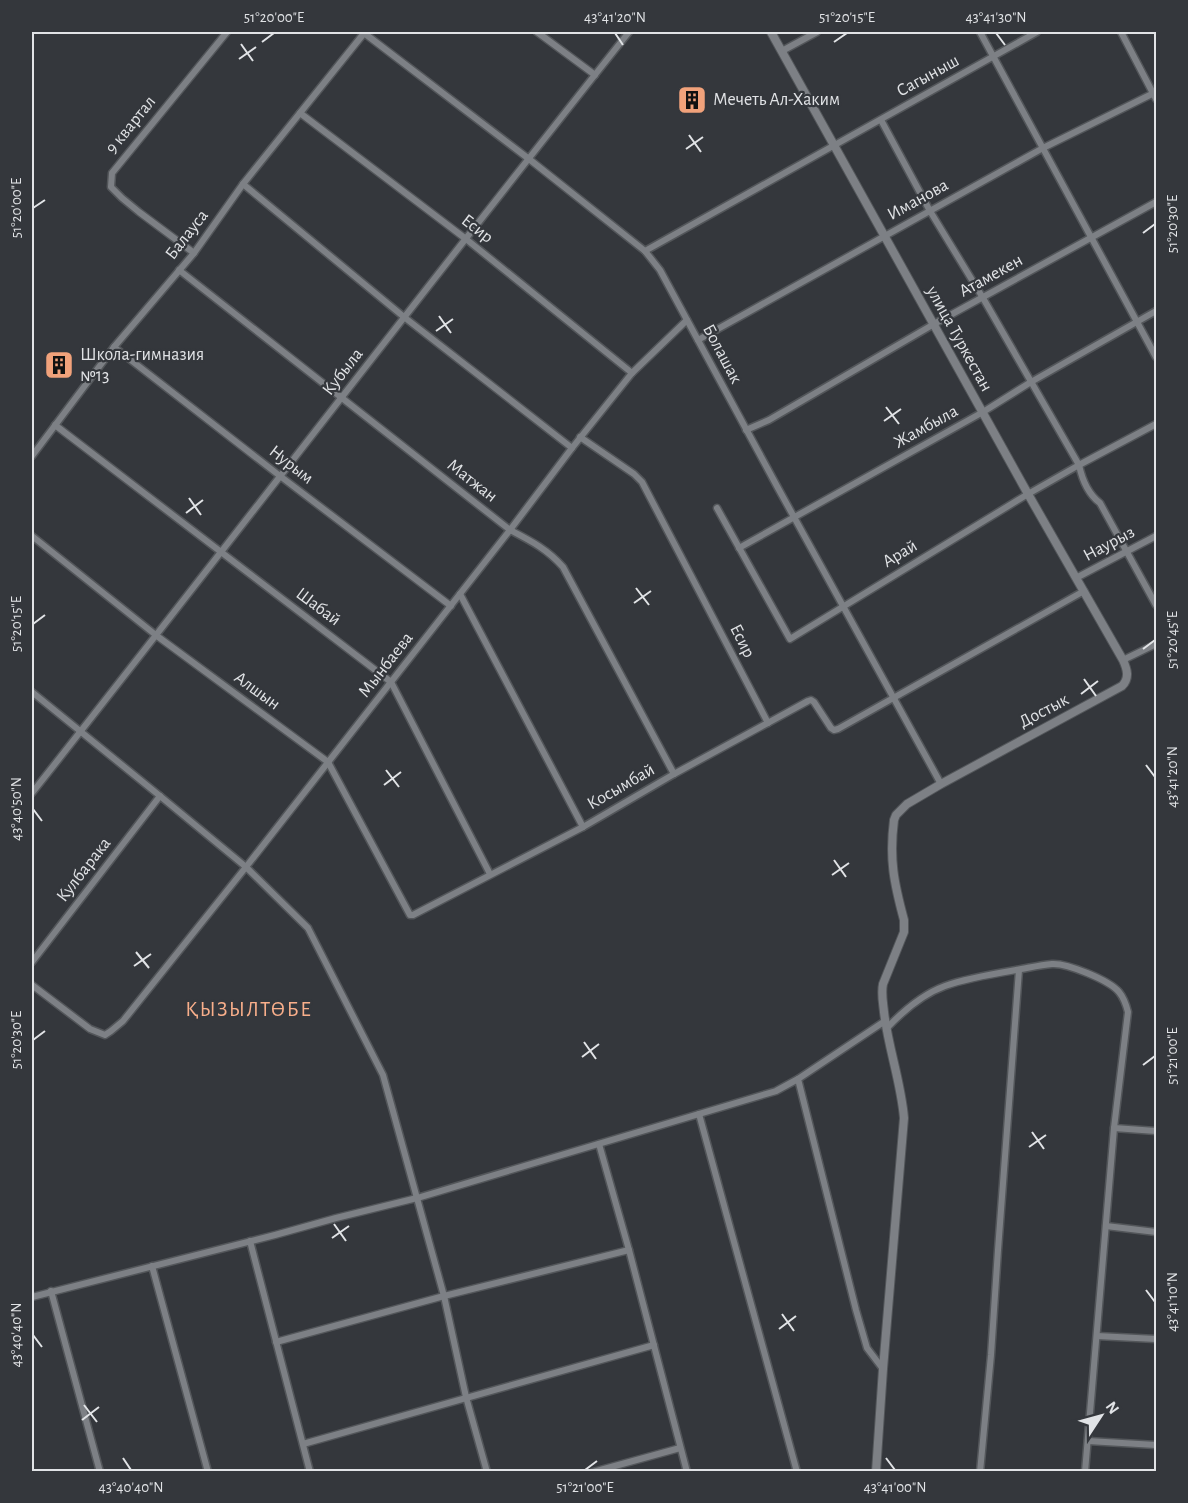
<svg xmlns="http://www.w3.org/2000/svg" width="1188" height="1503" viewBox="0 0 1188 1503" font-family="'Alegreya Sans',sans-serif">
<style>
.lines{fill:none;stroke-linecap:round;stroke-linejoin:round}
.minor-casing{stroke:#53565a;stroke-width:9}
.tertiary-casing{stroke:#53565a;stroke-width:10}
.minor{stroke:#7d8085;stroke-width:6}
.tertiary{stroke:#7d8085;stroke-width:8}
.ticks{fill:none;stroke:#e1e3e6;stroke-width:2}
.labels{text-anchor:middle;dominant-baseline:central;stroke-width:4.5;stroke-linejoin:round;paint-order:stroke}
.street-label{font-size:18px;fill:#e1e3e6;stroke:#34373c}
.poi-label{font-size:18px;fill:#e1e3e6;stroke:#34373c;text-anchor:start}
.quarter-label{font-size:21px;letter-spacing:1.5px;fill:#f9af8b;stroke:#34373c}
.neatline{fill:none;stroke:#e1e3e6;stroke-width:2}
.ticks-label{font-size:15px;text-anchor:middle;fill:#e1e3e6}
</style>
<rect width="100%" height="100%" fill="#34373c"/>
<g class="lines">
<!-- minor casing -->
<g class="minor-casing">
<g id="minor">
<polyline points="537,32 595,75"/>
<polyline points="980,32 1156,357"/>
<polyline points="1121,32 1156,99"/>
<polyline points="364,33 529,159 645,251 660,270 778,488 941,784"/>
<polyline points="782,51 817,32"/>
<polyline points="300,113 466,239 632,373"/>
<path d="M 881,120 L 930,211 L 983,298 L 1079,465 C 1082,479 1088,494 1100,503 L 1156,605"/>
<polyline points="243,184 404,317 572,448"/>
<polyline points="645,251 1037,32"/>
<polyline points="194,253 139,212 122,198 111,187 112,173 227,32"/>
<path d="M 179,270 L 510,530 C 531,541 547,549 563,567 L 674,774"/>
<polyline points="698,340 1043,148 1156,92"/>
<polyline points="114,347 280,476 451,606"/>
<polyline points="55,425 391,682 490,874"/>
<polyline points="746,430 769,420 934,324 1156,202"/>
<polyline points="580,437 634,474 642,482 768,723"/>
<polyline points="32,456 114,347 194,253 243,184 365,32"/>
<polyline points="717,508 790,639 1028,494 1079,465 1156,424"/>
<polyline points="32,536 157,636 328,762 410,915 413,915 583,827 674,774 808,701 811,700 814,702 831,728 834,730 838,729 1084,591"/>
<polyline points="739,548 983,412 1031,382 1156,311"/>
<polyline points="1076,578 1156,536"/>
<polyline points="460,594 583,827"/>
<polyline points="1123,660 1156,644"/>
<polyline points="32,692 160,796 246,867 308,928 383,1075 444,1296 466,1397 487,1472"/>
<path d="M 32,793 C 232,540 428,284 629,32"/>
<polyline points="32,962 160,796"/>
<polyline points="32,985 90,1029 105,1035 111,1031 123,1021 246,867 510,530 572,448 632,373 687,320"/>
<path d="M 886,1029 C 901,1013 923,994 945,986 C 967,978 992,974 1016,970 C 1028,968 1040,965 1052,964 C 1067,963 1109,980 1119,992 C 1124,998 1126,1004 1128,1012 L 1114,1128 L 1085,1472"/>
<polyline points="699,1114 797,1472"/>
<polyline points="1114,1128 1156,1131"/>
<polyline points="599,1144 629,1250 687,1472"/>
<polyline points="1106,1226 1156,1232"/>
<polyline points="250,1241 310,1472"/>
<polyline points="152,1266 208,1472"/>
<polyline points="51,1291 100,1472"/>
<polyline points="32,1297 275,1235 336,1218 417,1198 776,1091 798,1079"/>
<polyline points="1097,1336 1156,1339"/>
<polyline points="276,1342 444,1296 629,1250"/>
<polyline points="883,1369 867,1348 856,1310 798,1079 885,1021"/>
<polyline points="1088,1441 1156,1445"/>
<polyline points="303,1444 654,1345"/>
<polyline points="593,1472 680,1448"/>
<polyline points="980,1472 991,1355 998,1250 1019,970"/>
</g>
</g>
<!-- tertiary casing -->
<g class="tertiary-casing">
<path id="tertiary" d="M 771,32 L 1028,494 L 1123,660 C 1127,669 1130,678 1122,686 L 941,784 L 907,804 L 896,815 L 894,820 C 889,859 894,883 904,920 L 904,932 L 883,984 C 881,993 883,1002 884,1012 C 888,1047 901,1082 904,1118 L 883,1369 L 876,1472"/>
</g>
<!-- minor -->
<use href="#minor" class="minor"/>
<!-- tertiary -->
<use href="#tertiary" class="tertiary"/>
</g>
<!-- ticks -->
<path class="ticks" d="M 615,33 L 623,45M 996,33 L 1005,45M 262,42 L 274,33M 834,42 L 847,33M 241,44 L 253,61M 239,59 L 256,47M 689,135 L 701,152M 686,149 L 703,137M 33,208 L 45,200M 1143,233 L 1155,224M 439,316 L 451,333M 436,331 L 453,319M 886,407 L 899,424M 884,421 L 901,409M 189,498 L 201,515M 186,513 L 203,500M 636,588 L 649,605M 634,603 L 651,591M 33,624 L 45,615M 1143,649 L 1155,640M 1084,679 L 1096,696M 1081,694 L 1098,681M 1146,765 L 1155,777M 386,770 L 399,787M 384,785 L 401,772M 33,809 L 42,821M 834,860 L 846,877M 832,875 L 849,863M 136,952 L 149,968M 134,966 L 151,954M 33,1040 L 45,1031M 584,1042 L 596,1059M 582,1057 L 599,1044M 1143,1065 L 1155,1056M 1032,1132 L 1044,1149M 1029,1147 L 1046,1135M 334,1224 L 346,1241M 332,1238 L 349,1226M 1146,1290 L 1155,1302M 782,1314 L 794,1331M 779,1329 L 796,1316M 33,1335 L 42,1347M 84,1405 L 97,1422M 82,1420 L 99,1407M 123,1458 L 131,1470M 886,1458 L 895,1470M 585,1470 L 597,1461"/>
<!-- icons -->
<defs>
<g id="building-square" transform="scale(1.5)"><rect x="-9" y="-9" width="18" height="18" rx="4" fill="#f1a27b" stroke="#34373c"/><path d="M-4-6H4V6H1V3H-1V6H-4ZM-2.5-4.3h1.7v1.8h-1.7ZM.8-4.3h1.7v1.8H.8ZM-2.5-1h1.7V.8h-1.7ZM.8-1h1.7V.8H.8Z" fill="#111"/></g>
</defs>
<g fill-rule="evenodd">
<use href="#building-square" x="692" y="100"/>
<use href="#building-square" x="59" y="365"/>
</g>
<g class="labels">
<!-- street labels -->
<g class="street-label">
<text transform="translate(928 76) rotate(-29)">Сагыныш</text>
<text transform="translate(131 125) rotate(-51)">9 квартал</text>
<text transform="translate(918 200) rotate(-29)">Иманова</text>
<text transform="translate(477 229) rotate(38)">Есир</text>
<text transform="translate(187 235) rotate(-52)">Балауса</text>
<text transform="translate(991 276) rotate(-29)">Атамекен</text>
<text transform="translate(959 339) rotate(61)">улица Туркестан</text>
<text transform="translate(722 354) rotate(62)">Болашак</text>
<text transform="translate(343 372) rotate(-52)">Кубыла</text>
<text transform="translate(926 427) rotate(-29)">Жамбыла</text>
<text transform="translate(291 465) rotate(38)">Нурым</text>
<text transform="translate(472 481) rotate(38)">Матжан</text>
<text transform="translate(1109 544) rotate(-28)">Наурыз</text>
<text transform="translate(900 554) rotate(-31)">Арай</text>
<text transform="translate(318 607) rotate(37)">Шабай</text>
<text transform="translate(742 641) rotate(63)">Есир</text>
<text transform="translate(386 665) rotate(-52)">Мынбаева</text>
<text transform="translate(257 691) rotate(36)">Алшын</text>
<text transform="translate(1044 711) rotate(-28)">Достык</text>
<text transform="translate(621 787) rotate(-30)">Косымбай</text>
<text transform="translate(84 870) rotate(-52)">Кулбарака</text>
</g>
<!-- poi labels -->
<g class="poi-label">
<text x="713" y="100">Мечеть Ал-Хаким</text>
<text x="80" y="355">Школа-гимназия<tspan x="80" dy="21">№13</tspan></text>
</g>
<!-- quarter labels -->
<g class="quarter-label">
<text x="249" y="1009">ҚЫЗЫЛТӨБЕ</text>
</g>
</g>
<!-- border -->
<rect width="1188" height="1503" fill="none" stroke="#34373c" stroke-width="66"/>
<!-- north arrow -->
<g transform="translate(1101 1416) rotate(54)" stroke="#34373c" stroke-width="4.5" paint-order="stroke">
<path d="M0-4.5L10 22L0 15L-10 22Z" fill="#e1e3e6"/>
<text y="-9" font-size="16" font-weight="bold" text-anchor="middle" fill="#e1e3e6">N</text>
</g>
<rect x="33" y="33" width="1122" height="1437" class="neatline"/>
<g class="ticks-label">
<text x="274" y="22">51°20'00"E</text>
<text x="615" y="22">43°41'20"N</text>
<text x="847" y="22">51°20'15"E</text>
<text x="996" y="22">43°41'30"N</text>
<text transform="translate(16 208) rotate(-90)" y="5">51°20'00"E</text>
<text transform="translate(1172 224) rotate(-90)" y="5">51°20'30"E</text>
<text transform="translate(16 624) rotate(-90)" y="5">51°20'15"E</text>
<text transform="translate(1172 640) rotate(-90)" y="5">51°20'45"E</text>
<text transform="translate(1172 777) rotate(-90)" y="5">43°41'20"N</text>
<text transform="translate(16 809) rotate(-90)" y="5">43°40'50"N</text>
<text transform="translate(16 1040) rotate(-90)" y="5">51°20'30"E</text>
<text transform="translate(1172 1056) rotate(-90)" y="5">51°21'00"E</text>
<text transform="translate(1172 1302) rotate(-90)" y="5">43°41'10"N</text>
<text transform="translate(16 1335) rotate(-90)" y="5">43°40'40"N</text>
<text x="131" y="1492">43°40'40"N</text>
<text x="585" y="1492">51°21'00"E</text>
<text x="895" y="1492">43°41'00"N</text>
</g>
</svg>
